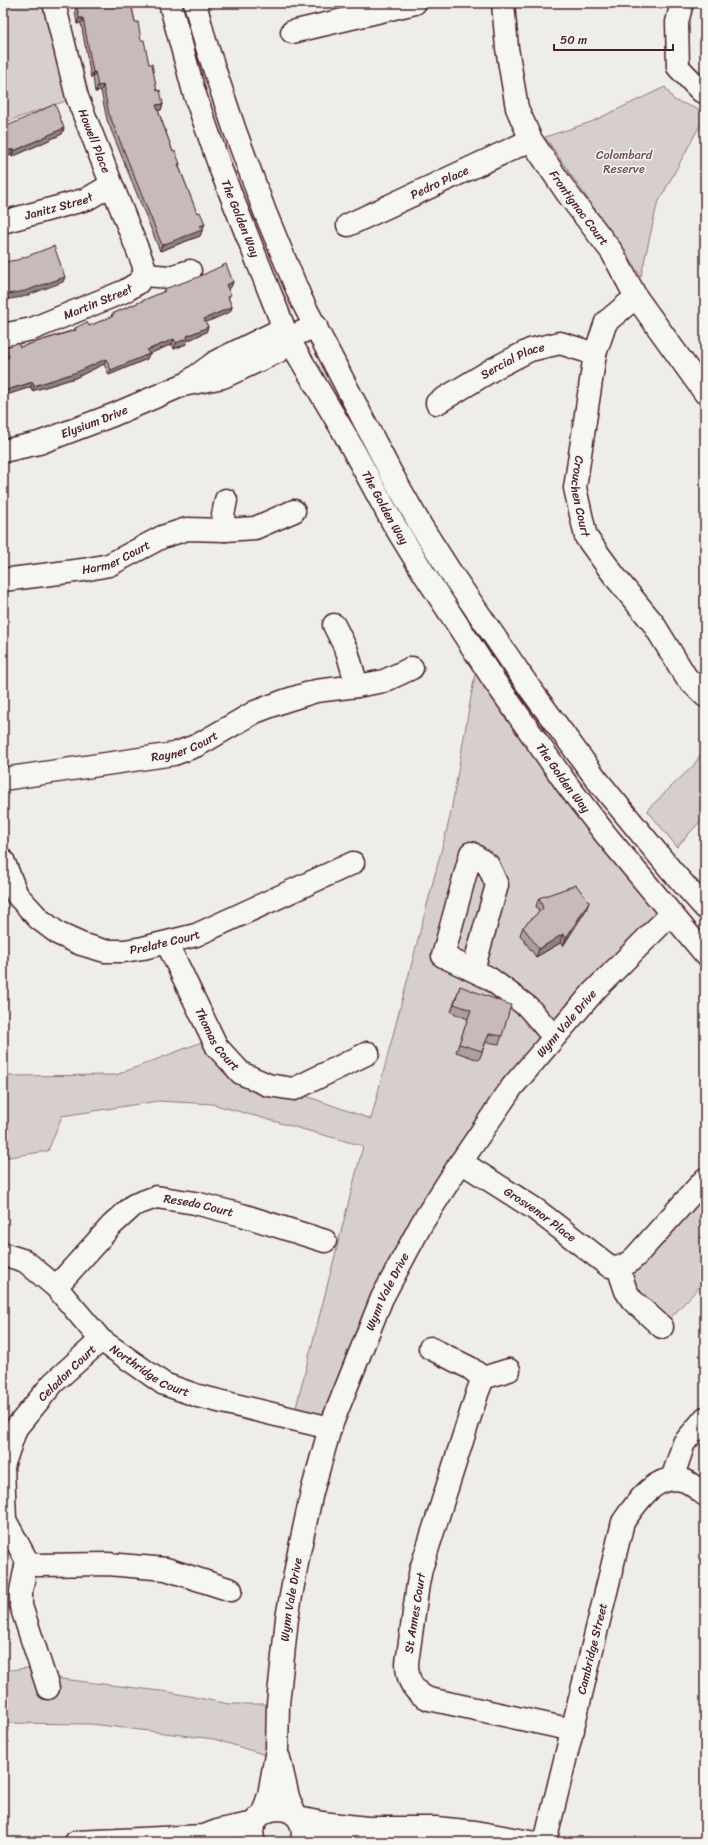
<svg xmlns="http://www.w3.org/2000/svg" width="708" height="1845" viewBox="0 0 708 1845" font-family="Sriracha,sans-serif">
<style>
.green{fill:#d7cfce;stroke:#90777c}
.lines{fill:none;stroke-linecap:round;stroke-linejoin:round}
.minor-casing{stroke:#4a1f2b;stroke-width:25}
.major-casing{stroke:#4a1f2b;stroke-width:25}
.minor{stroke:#f6f6f2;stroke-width:22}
.major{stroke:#f6f6f2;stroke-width:22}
.wall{fill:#aaa0a1;stroke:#4a1f2b}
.shaded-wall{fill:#8b8283;stroke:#4a1f2b}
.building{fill:#c6babb;stroke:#4a1f2b}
.labels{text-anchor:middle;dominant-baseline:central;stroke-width:3;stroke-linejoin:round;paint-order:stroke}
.street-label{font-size:12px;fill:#4a1f2b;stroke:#f6f6f2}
.park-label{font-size:12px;fill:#6d4b54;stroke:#f6f6f2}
</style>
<rect width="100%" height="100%" fill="#efedea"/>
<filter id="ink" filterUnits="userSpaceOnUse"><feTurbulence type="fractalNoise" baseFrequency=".025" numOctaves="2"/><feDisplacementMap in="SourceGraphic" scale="8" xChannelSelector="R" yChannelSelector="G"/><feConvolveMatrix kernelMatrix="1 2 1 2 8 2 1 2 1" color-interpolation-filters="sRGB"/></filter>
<g filter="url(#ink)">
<!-- green -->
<g class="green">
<polygon points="3,3 53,3 77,97 3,123"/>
<polygon points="665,87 674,100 705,112 705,116 657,205 641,276 545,137 591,122"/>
<polygon points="478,657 671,914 454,1171 330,1428 293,1419 363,1146 212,1104 158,1101 62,1116 48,1151 3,1158 3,1075 8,1076 116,1075 212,1038 241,1073 371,1119 450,817"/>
<polygon points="705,747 705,816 677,847 647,810 694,765"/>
<polygon points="705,1179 705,1281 662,1327 628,1294 627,1265"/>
<polygon points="26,1668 62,1679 169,1692 229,1704 278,1704 275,1758 214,1739 91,1724 3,1723 3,1671"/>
<polygon points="340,1835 526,1842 302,1842"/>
</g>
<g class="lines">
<!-- minor casing -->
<g class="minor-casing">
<g id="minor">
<path id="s1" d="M 54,3 L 77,97 L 144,266 L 144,275"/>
<path id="s2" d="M 503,3 L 507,48 L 517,108 L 531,140 L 567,193 L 612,252 L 636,297 L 705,393"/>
<polyline points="682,3 677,22 678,67 701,91 705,92"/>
<polyline points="292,32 415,3"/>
<path id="s3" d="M 3,222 L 87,199 L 111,185"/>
<path id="s4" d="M 348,225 L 531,140"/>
<polyline points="144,275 170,277 190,271"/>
<path id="s5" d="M 636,297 L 606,322 L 595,354 L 575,488 L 586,537 L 616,578 L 653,623 L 686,677 L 705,696"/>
<path id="s6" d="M 3,335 L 32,329 L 125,291 L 138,283 L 144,275"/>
<polyline points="191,380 217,361 272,334 288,338"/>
<path id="s7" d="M 437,403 L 495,368 L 530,350 L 560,343 L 595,354"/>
<path id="s8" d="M 3,451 L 39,443 L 113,415 L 183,385 L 223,377 L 279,351 L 288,338 L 316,326"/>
<polyline points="225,530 223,515 226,500"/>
<path id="s9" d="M 3,580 L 83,570 L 109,565 L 162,537 L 187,529 L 225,530 L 255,528 L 294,511"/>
<polyline points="334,625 347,651 357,686"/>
<path id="s10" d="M 3,779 L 174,754 L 198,745 L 255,712 L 284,701 L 316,691 L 357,686 L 384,681 L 412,668"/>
<path id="s11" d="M 3,860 L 17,895 L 39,919 L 59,934 L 81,944 L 105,951 L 124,951 L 143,948 L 196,935 L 353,863"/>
<path id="s12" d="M 167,943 L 217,1047 L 241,1073 L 268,1085 L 294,1089 L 368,1053"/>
<polyline points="473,970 497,885 488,865 471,853 443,956 489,978 528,1007 554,1037"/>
<path id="s13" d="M 461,1162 L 535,1209 L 609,1266 C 622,1268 627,1265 636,1256 L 705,1179"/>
<path id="s14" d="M 3,1254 L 25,1261 L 56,1287 L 101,1340 L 164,1384 L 198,1396 L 330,1428"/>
<polyline points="618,1267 626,1291 632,1300 662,1327"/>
<path id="s15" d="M 56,1287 L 111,1226 L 134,1205 L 156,1197 L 195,1203 L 242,1215 L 325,1241"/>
<polyline points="101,1340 53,1383 16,1428 3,1466 5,1520 27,1561 37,1565 108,1564 166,1569 231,1590"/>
<polyline points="430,1348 470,1368 483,1378"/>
<path d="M 509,1370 L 483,1378 L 478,1391 L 421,1569 L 418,1584 L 407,1663 C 407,1681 413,1692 429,1699 L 573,1730"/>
<polyline points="672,1479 684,1443 705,1418"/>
<polyline points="27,1561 21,1591 21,1606 48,1688"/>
<polyline points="298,1818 322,1823 367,1828 436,1828 475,1832 530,1842"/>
<polyline points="76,1842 204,1836 220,1830 255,1823"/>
<polyline points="313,1842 353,1832"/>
<path id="s16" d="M 545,1842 L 623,1522 C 637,1502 657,1471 685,1481 C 692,1484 699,1490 705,1495"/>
</g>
</g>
<!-- major casing -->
<g class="major-casing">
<g id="major">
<path id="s17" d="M 170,3 L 194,92 L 221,170 L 288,338 L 343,431 L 393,523 L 423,572 L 493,679 L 568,786 L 606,835 L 705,954"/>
<polyline points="195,3 205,41 234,128 265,212 301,299 391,473 421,526 451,573 531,690 598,781 671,870 705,908"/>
<polyline points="279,1758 288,1797 295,1815"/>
<path id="s18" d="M 263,1813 L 269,1795 L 277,1749 L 278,1704 L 287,1618 L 299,1552 L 312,1492 L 330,1428 L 382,1298 L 422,1223 L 461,1162 L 512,1087 L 595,990 L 671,914"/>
<path d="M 254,1842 C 240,1804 311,1793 302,1842"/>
</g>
</g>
<!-- minor -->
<use href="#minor" class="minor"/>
<!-- major -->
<use href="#major" class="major"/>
</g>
<!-- wall -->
<g class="wall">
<polygon points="75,3 131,3 135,22 149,64 157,91 163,104 161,110 158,110 173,152 180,164 179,166 203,230 202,230 200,236 160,251 107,120 101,91 95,92 93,77 91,78 81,23 77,24 75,11 76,7"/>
<polygon points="3,128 64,128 62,134 12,157"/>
<polygon points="233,282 231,287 228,288 229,300 232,307 230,312 206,322 208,327 206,332 187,341 186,344 174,349 172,344 149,354 147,359 109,375 104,364 75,378 32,391 31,387 3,396 3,359 6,358 4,352 6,347 20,347 74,330 75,328 89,326 111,317 112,314 163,292 164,289"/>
<polygon points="539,898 589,902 586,910 563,946 560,943 536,957 520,935 523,927 539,912 536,906"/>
<polygon points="460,986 502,1036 499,1044 486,1042 479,1060 456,1052 468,1019 451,1012"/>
</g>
<!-- shaded-wall -->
<g class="shaded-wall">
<polygon points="79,18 83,18 81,23 77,24"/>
<polygon points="93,72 95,72 93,77 91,78"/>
<polygon points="103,85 101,91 95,92 98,86"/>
<polygon points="163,104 161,110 154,111 156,105"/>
<polygon points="64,128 62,134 12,157 14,151"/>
<polygon points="13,149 11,155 3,158 3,153"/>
<polygon points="205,224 200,236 160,251 162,245"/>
<polygon points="65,277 63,282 23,297 3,300 3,295"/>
<polygon points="233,282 231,287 224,290 226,285"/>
<polygon points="232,307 230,312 202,324 204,319"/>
<polygon points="208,327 206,332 187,341 186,344 174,349 176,343 187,336"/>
<polygon points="174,339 172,344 149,354 147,359 109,375 111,370 147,350"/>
<polygon points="106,359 104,364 75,378 32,391 34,386"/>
<polygon points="33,382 31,387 3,396 3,391"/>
<polygon points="589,902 586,910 563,946 566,938"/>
<polygon points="563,934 560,943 536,957 539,949"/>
</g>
<!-- building -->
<g class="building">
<polygon points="79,3 131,3 135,22 138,22 141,40 144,40 149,64 152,64 157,91 160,90 163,104 156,105 173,152 175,151 180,164 178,164 197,213 200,212 205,224 200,226 202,230 162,245 109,114 103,85 98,86 95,72 93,72 83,18 79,18 77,6 79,5"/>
<polygon points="55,104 64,128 14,151 13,149 3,153 3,128"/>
<polygon points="54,246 65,277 25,291 3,295 3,262 17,260"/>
<polygon points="226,264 233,282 226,285 231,295 228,297 232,307 204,319 208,327 187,336 188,338 176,343 174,339 147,350 149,354 111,370 106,359 77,372 34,386 33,382 3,391 3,359 9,357 6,347 18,343 20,347 76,330 75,328 87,322 89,326 113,316 112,314 165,291 164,289 196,278"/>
<polygon points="576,885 589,902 566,938 563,934 539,949 523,927 543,908 539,898"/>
<polygon points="460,986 511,1005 502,1036 489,1034 482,1051 459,1044 471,1010 454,1004"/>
</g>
</g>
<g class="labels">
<!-- street labels -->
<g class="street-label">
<text stroke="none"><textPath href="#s1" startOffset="144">Howell Place</textPath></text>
<text stroke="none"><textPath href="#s4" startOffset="101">Pedro Place</textPath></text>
<text stroke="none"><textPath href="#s3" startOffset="58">Janitz Street</textPath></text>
<text stroke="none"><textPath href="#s2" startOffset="224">Frontignac Court</textPath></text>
<text stroke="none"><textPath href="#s17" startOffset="227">The Golden Way</textPath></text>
<text stroke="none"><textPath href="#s6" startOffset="101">Martin Street</textPath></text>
<text stroke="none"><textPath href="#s7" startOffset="87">Sercial Place</textPath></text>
<text stroke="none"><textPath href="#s8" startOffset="96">Elysium Drive</textPath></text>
<text stroke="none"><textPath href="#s5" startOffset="217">Crouchen Court</textPath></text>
<text stroke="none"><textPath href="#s17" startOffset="551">The Golden Way</textPath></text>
<text stroke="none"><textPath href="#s9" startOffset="116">Harmer Court</textPath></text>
<text stroke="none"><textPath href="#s10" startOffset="185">Rayner Court</textPath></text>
<text stroke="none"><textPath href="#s17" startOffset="875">The Golden Way</textPath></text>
<text stroke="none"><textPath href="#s11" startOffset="205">Prelate Court</textPath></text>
<text stroke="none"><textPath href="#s18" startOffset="864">Wynn Vale Drive</textPath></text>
<text stroke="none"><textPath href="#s12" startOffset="109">Thomas Court</textPath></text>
<text stroke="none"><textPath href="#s15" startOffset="180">Reseda Court</textPath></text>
<text stroke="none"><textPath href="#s13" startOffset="95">Grosvenor Place</textPath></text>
<text stroke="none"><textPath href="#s18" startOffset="540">Wynn Vale Drive</textPath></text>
<text stroke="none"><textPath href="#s14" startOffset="191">Northridge Court</textPath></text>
<text transform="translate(67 1373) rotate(-44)">Celadon Court</text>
<text stroke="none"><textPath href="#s18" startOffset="216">Wynn Vale Drive</textPath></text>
<text transform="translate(415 1613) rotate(-81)">St Annes Court</text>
<text stroke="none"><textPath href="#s16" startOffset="199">Cambridge Street</textPath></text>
</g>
<!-- park labels -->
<g class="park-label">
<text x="624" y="155">Colombard<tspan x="624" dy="14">Reserve</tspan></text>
</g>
</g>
<!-- margin -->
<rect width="708" height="1845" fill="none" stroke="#f6f6f2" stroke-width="16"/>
<rect x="8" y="8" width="692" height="1829" fill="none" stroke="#4a1f2b" stroke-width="1.5" filter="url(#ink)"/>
<!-- scale -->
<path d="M554 44v6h119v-6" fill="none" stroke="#4a1f2b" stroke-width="2"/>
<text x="560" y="44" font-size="12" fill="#4a1f2b" stroke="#f6f6f2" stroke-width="3" paint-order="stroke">50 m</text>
</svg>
